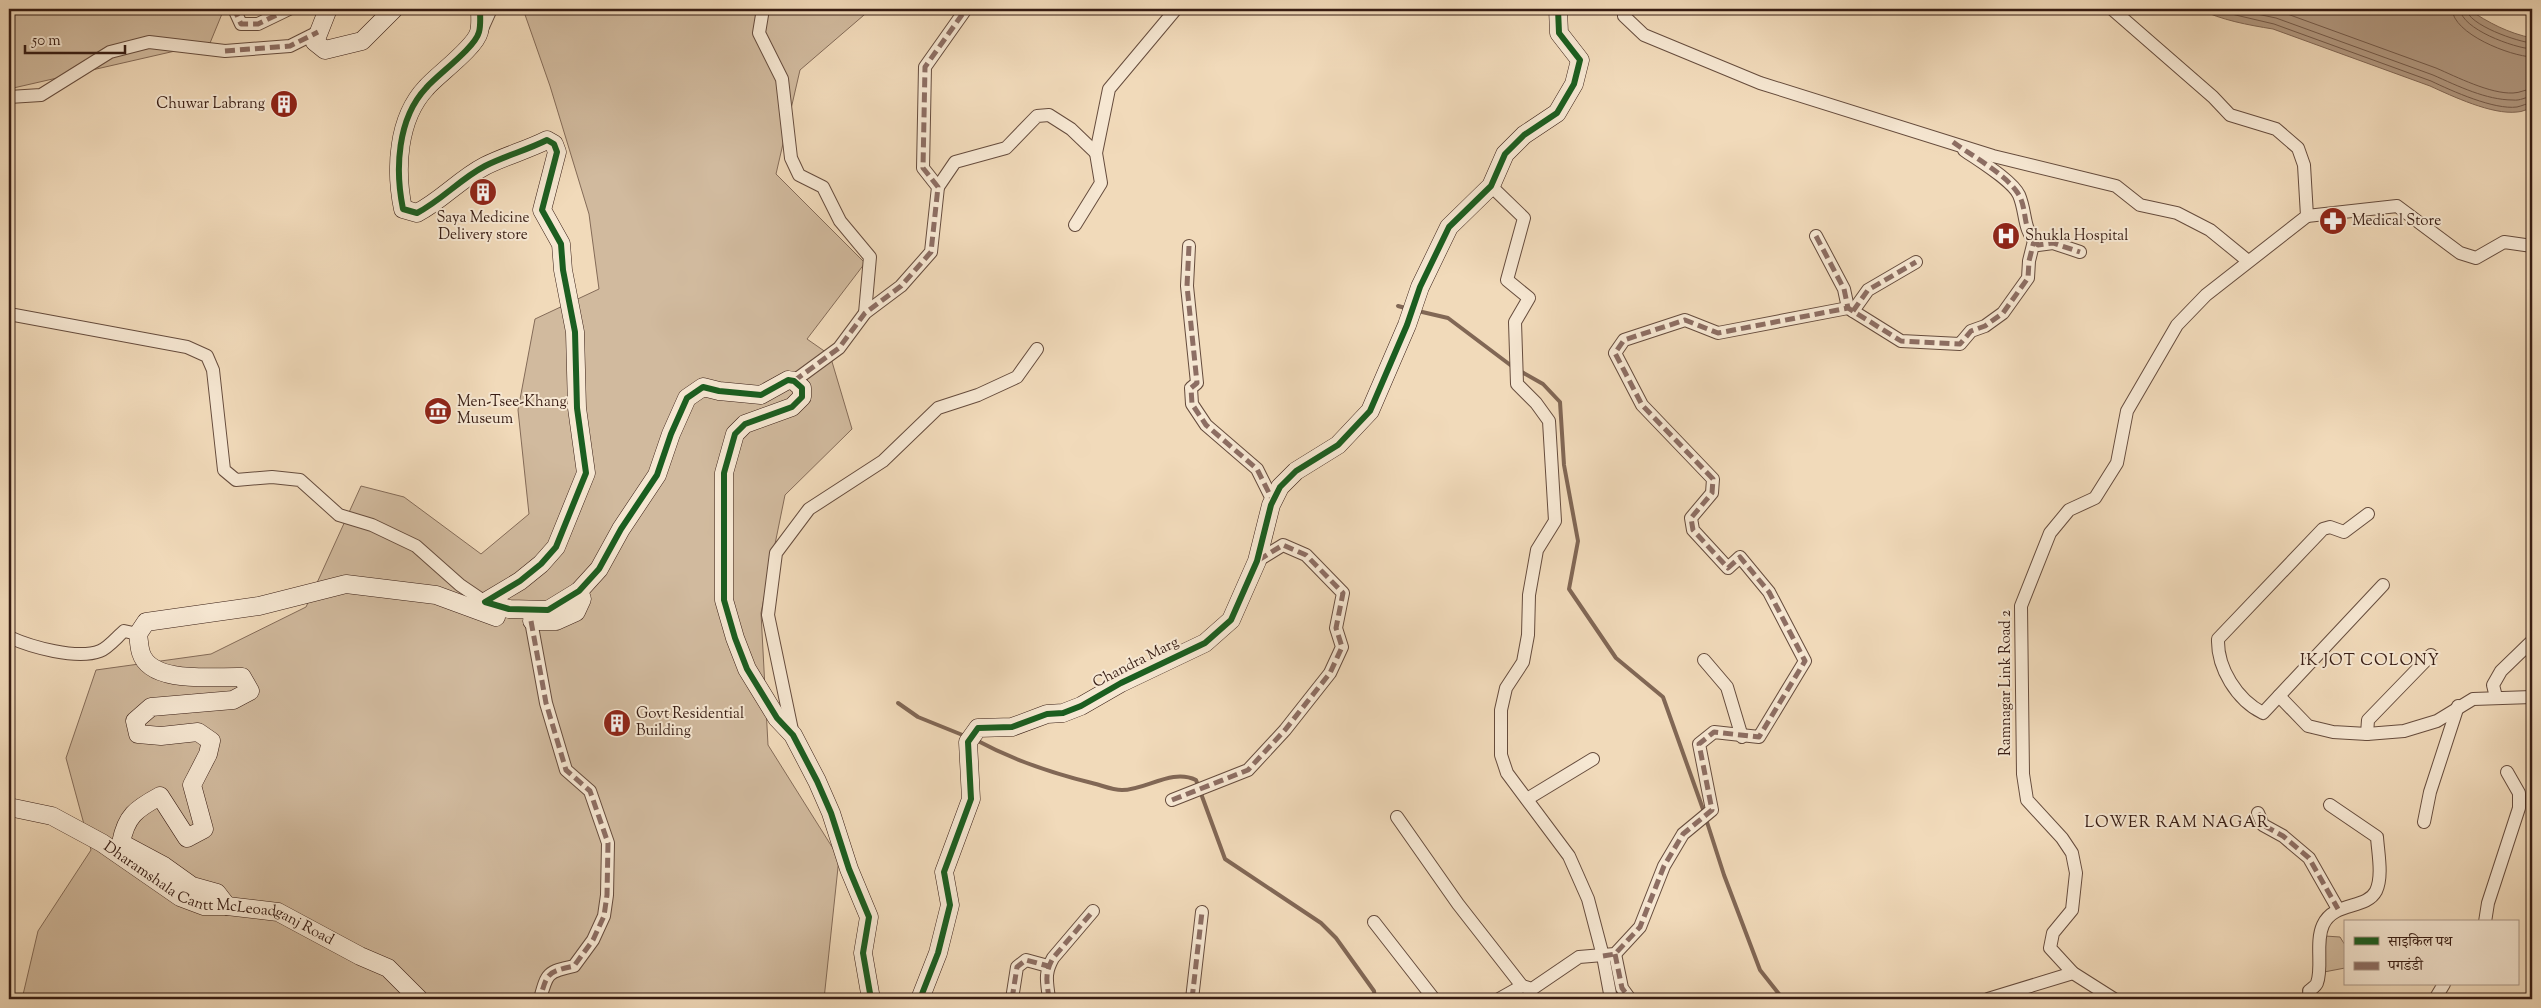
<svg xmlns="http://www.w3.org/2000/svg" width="2541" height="1008" viewBox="0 0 2541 1008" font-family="'Sorts Mill Goudy','Noto Serif Devanagari',serif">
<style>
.green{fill:#d1ba9e;stroke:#846b58}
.water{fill:#b29981;stroke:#816755}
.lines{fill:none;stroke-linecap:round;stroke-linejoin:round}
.shore{stroke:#745a4a;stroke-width:1}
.stream{stroke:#816755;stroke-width:4}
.street-casing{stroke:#664c3d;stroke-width:14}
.secondary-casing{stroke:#371c13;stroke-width:19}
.street{stroke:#f6e7d2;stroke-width:12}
.secondary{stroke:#f6e7d2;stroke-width:18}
.quiet{stroke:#8d6e63;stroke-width:5;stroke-dasharray:10 5;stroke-linecap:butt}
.cycleway-casing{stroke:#f6e7d2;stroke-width:9}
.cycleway{stroke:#1b5e20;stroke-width:6}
.labels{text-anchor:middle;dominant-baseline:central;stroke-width:4;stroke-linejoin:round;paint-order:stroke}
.poi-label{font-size:15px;fill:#371c13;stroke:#f6e7d2;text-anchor:start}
.street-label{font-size:15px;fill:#371c13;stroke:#f6e7d2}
.neighbourhood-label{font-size:16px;letter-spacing:1px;fill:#371c13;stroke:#f6e7d2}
</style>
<rect width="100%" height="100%" fill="#f1daba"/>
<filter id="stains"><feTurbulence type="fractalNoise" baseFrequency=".004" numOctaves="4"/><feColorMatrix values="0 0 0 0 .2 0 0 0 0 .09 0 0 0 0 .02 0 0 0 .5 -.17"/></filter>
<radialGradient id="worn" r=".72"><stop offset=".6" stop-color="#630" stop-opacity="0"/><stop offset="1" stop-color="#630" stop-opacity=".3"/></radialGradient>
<!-- green -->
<g class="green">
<polygon points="9,9 224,9 210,43 9,89"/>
<polygon points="523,9 871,9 800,70 776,174 865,263 807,339 830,355 852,429 785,495 761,613 768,745 839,858 824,999 22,999 38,931 91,850 66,758 96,670 211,654 306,607 361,486 404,497 481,554 529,514 518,410 535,319 599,289 589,214 550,86"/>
<polygon points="2325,936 2340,937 2345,945 2345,968 2324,972"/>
</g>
<!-- water -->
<path class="water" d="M 2199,9 L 2468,9 C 2489,23 2508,33 2532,38 L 2532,107 C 2528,109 2522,112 2517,112 C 2492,115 2452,96 2430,86 L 2273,29 C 2248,25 2221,20 2199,9 Z"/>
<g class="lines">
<!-- shore -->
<g class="shore">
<path d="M 2210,9 L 2274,24 L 2431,81 C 2452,91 2494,110 2517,107 C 2522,106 2527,103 2532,103"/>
<path d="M 2233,9 L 2276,18 L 2433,75 C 2458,86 2486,100 2513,100 C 2520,101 2526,97 2532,96"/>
<path d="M 2264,9 L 2279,11 L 2436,68 C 2457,77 2490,94 2513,93 C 2520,93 2526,89 2532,89"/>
<path d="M 2452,9 C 2453,34 2510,56 2532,57"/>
<path d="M 2460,9 C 2461,29 2514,48 2532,49"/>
<path d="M 2466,9 C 2468,25 2518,42 2532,43"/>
</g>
<!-- stream -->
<g class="stream">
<polyline points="1398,306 1409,309"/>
<polyline points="1418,311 1448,318 1513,367"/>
<polyline points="1520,371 1543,384 1560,402 1564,465 1578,541 1569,589 1616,658 1663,697 1704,812"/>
<polyline points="898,703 918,717 965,736"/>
<path d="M 976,740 C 1013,760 1051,773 1092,783 C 1101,785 1112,790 1122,790 C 1146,790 1172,768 1196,780 L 1225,859 L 1321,923 L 1336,938 L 1374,991 L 1375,999"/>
<polyline points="1706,819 1724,875 1760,970 1783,999"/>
</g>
<!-- street casing -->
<g class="street-casing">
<g id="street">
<polyline points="238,9 235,11 241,24 258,24 289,9"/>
<polyline points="763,9 759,33 782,79 791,158 799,175 823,187 840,221 870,257 865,313"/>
<polyline points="1626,9 1624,16 1644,35 1760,83 1993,156 2116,186 2140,205 2177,213 2210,230 2248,261"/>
<polyline points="2112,9 2213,97 2230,115 2276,129 2298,148 2304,165 2307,216 2206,295 2177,325 2127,411 2117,463 2095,498 2069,510 2050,533 2021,606 2023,774 2027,800 2062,838 2072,853 2076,873 2072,910 2053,933 2050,948 2073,973 2114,999"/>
<polyline points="482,29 491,9"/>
<polyline points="9,97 41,95 110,52 149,42 225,51 290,46 318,32"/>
<path d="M 1964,150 C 1978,160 2012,180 2019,195 C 2027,214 2022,229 2038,245 L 2053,243 L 2080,252"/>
<polyline points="1491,186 1524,218 1507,280 1529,298 1515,322 1517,384 1536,403 1549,421 1555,521 1537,550 1529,595 1528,635 1523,662 1506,688 1501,710 1501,755 1507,773 1569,856 1588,899 1603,956 1611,999"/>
<polyline points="938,187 955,162 1006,148 1037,116 1049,115 1071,129 1096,153"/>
<polyline points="2307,216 2397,206 2460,253 2476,258 2504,242 2532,246"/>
<polyline points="1075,225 1101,183 1096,153 1109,89 1176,9"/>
<polyline points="1816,236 1844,289 1848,308"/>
<polyline points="1189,246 1187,286 1197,383 1191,388 1192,404 1206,425 1257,469 1273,501"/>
<polyline points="1853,311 1868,290 1916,262"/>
<polyline points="9,314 187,347 207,356 213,370 224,470 236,480 272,477 300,480 339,515 372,525 416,546 460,585 485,602"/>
<polyline points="794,381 839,348 865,313 901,286 931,252 938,187 923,168 925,67 966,9"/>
<path d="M 2368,514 L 2344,532 L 2330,527 L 2323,529 L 2218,639 C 2217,668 2237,700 2263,713 L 2383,585"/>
<path d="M 531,621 L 546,703 L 566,770 L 590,791 L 608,843 L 607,895 L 604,916 L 593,940 L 574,966 C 547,972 547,973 540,999"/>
<path d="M 9,637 C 31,647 77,660 100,651 C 108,648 117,637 124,631 L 138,634"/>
<polyline points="1704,660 1727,687 1742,737"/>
<polyline points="2279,696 2308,726 2333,732 2367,734 2404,731 2437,721 2473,699 2532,697"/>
<polyline points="2496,697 2493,685 2501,671 2532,641"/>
<polyline points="2367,734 2368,720 2431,655"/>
<polyline points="793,735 768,615 776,553 809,509 883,461 938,408 978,395 1017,377 1037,349"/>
<polyline points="1527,799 1593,759"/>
<polyline points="1172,800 1248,770 1285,730 1330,673 1342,647 1336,628 1343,593 1306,555 1283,545 1257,561"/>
<polyline points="2258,813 2263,825 2283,836 2309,858 2338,909"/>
<polyline points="1397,817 1458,904 1522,986"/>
<polyline points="2424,822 2430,792 2458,706"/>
<polyline points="1374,922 1434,999"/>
<polyline points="2485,922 2488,903 2519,808 2519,793 2507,772"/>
<polyline points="1615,954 1622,988 1630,999"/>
<polyline points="1012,999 1017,967 1026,960 1048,966"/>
<path d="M 1049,999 C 1047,981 1044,974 1053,958 L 1093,911"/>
<polyline points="1192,999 1202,912"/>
<polyline points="1499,999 1522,986 1532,989 1579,957 1615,954 1640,927 1664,866 1683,834 1712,810 1699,744 1714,732 1759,737 1805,661 1769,592 1740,557 1728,568 1693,530 1691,518 1712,493 1713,479 1642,405 1615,353 1624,340 1685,320 1718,333 1848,308 1901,341 1960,344 1971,331 1985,326 2003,313 2028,278 2029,261 2034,241"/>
<polyline points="1988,999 2073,973"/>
<path d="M 2311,999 L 2309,991 C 2311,989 2316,986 2317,983 C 2323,968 2315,942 2323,925 C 2334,901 2366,910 2376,891 C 2383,876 2378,853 2377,837 L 2330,805"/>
<polyline points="2435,999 2444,984"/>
</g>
</g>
<!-- secondary casing -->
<g class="secondary-casing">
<g id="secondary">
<polyline points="328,9 315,42 325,50 362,41 394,9"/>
<path d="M 480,9 C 480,16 481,25 479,32 C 475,48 437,75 426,88 C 397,119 395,170 403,209 L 417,213 C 442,200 460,179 485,166 C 505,156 527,150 547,140 L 554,144 L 557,152 L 542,210 L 561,244 L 563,270 L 575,332 L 577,408 L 586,473 L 556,547 L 541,564 L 520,581 L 485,602 L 509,609 L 548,610 L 579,591 L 599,569 L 621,529 L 657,475 L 671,434 L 687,398 L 703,387 L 719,391 L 761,395 L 788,380 L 794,381 L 802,388 L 802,397 L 792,407 L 745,424 L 735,434 L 724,473 L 724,600 L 735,638 L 747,669 L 777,718 L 793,735 L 817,781 L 831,813 L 849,869 L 869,917 L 863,953 L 871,999"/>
<polyline points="532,621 556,621 576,612 582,599 579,591"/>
<path id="s1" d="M 9,807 L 52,816 L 102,843 L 180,897 L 204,906 L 227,906 L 278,912 L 360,956 L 388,968 L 419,999"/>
<path d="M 227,906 L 217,893 L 192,886 L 164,866 L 121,843 C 126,816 136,809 160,796 L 187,838 L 204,829 L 192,785 L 208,754 L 211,741 L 198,732 L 161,736 L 138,734 L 135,721 L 151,707 L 233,700 L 250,691 L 242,677 C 216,676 151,685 141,653 C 139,647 139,640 138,634 L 146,622 L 259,606 L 346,584 L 436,595 L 496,617"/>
<polyline points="920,999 938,953 950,905 944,872 971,799 968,742 978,728 1012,727 1047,714 1063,713 1081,706 1121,683 1205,643 1231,620 1257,561 1271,505 1280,487 1296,471 1338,445 1370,411 1407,325 1420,287 1449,227 1491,186 1505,154 1524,135 1557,113 1574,84 1580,60 1559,33 1558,9"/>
</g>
</g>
<!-- street -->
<use href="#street" class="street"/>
<!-- secondary -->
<use href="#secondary" class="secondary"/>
<!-- quiet -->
<g class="quiet">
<polyline points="238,9 235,11 241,24 258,24 289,9"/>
<polyline points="225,51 290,46 318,32"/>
<path d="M 1953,142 C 1972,156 2004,173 2017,192 C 2029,209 2020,227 2038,245 L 2053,243 L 2080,252"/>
<polyline points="1816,236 1844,289 1848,308"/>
<polyline points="1189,246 1187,286 1197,383 1191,388 1192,404 1206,425 1257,469 1273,501"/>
<polyline points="1853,311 1868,290 1916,262"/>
<polyline points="794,381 839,348 865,313 901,286 931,252 938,187 923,168 925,67 966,9"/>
<path d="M 531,621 L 546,703 L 566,770 L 590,791 L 608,843 L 607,895 L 604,916 L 593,940 L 574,966 C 547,972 547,973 540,999"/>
<polyline points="1172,800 1248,770 1285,730 1330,673 1342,647 1336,628 1343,593 1306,555 1283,545 1257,561"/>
<polyline points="2258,813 2263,825 2283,836 2309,858 2338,909"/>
<polyline points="1615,954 1622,988 1630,999"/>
<polyline points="1603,956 1615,954 1640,927 1664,866 1683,834 1712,810 1699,744 1714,732 1759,737 1805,661 1769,592 1740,557 1728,568 1693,530 1691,518 1712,493 1713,479 1642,405 1615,353 1624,340 1685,320 1718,333 1848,308 1901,341 1960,344 1971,331 1985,326 2003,313 2028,278 2029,261 2034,241"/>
<polyline points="1012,999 1017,967 1026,960 1048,966"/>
<path d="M 1049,999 C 1047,981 1044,974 1053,958 L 1093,911"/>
<polyline points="1192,999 1202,912"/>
</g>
<!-- cycleway casing -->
<g class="cycleway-casing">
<g id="cycleway">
<path d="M 480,9 C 480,16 481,25 479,32 C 475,48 437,75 426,88 C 397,119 395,170 403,209 L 417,213 C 442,200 460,179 485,166 C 505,156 527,150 547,140 L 554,144 L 557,152 L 542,210 L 561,244 L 563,270 L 575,332 L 577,408 L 586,473 L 556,547 L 541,564 L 520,581 L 485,602 L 509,609 L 548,610 L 579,591 L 599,569 L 621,529 L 657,475 L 671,434 L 687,398 L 703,387 L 719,391 L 761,395 L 788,380 L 794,381 L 802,388 L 802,397 L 792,407 L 745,424 L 735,434 L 724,473 L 724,600 L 735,638 L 747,669 L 777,718 L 793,735 L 817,781 L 831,813 L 849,869 L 869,917 L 863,953 L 871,999"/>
<polyline points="920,999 938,953 950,905 944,872 971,799 968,742 978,728 1012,727 1047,714 1063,713 1081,706 1121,683 1205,643 1231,620 1257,561 1271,505 1280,487 1296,471 1338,445 1370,411 1407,325 1420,287 1449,227 1491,186 1505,154 1524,135 1557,113 1574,84 1580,60 1559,33 1558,9"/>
</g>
</g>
<!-- cycleway -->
<use href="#cycleway" class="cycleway"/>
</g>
<!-- icons -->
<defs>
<g id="building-disc" transform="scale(1.4375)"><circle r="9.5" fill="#8f2418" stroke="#f6e7d2"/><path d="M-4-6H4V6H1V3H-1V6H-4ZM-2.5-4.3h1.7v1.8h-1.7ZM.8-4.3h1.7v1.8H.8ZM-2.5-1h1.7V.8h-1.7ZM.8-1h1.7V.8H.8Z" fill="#fff"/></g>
<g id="pharmacy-disc" transform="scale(1.4375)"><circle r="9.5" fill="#8f2418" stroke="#f6e7d2"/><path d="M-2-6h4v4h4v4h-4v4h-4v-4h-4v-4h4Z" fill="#fff"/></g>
<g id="hospital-disc" transform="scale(1.4375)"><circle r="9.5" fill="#8f2418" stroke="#f6e7d2"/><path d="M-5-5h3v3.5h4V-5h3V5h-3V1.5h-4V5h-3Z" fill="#fff"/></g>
<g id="museum-disc" transform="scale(1.4375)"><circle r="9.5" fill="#8f2418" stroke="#f6e7d2"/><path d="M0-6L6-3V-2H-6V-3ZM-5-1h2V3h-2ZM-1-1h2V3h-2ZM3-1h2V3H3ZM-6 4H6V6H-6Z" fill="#fff"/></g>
</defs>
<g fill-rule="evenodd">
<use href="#building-disc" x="284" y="104"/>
<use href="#building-disc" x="483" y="192"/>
<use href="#pharmacy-disc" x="2333" y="221"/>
<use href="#hospital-disc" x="2006" y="236"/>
<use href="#museum-disc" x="438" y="411"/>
<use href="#building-disc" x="617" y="723"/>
</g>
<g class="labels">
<!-- poi labels -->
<g class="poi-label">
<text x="265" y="104" text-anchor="end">Chuwar Labrang</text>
<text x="483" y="218" text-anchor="middle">Saya Medicine<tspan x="483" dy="17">Delivery store</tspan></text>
<text x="2352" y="221">Medical Store</text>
<text x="2025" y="236">Shukla Hospital</text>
<text x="457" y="402">Men-Tsee-Khang<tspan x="457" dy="17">Museum</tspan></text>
<text x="636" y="714">Govt Residential<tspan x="636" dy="17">Building</tspan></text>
</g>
<!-- street labels -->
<g class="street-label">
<text transform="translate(1136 663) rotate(-27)">Chandra Marg</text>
<text transform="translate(2006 683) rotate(-90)">Ramnagar Link Road 2</text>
<text stroke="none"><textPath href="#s1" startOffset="231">Dharamshala Cantt McLeoadganj Road</textPath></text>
</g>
<!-- neighbourhood labels -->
<g class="neighbourhood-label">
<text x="2370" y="661">IK JOT COLONY</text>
<text x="2177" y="823">LOWER RAM NAGAR</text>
</g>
</g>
<!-- margin -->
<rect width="2541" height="1008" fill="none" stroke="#f1daba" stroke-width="30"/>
<rect x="10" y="10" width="2521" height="988" fill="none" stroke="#371c13" stroke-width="2.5"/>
<rect x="15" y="15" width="2511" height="978" fill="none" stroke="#371c13"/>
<!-- legend -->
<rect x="2344" y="920" width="175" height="65" fill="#f6e7d2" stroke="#aa9686"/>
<rect x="2354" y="937" width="25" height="8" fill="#1b5e20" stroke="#aa9686"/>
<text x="2388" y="946" font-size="15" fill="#371c13">साइकिल पथ</text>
<rect x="2354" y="962" width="25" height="8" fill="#8d6e63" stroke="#aa9686"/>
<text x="2388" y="970" font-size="15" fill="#371c13">पगडंडी</text>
<!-- scale -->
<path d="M25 45v8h100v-8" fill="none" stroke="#371c13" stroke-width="2.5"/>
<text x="32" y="45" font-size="15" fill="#371c13" stroke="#f6e7d2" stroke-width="4" paint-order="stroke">50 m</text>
<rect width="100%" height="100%" filter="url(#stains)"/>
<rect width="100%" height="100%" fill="url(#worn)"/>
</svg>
